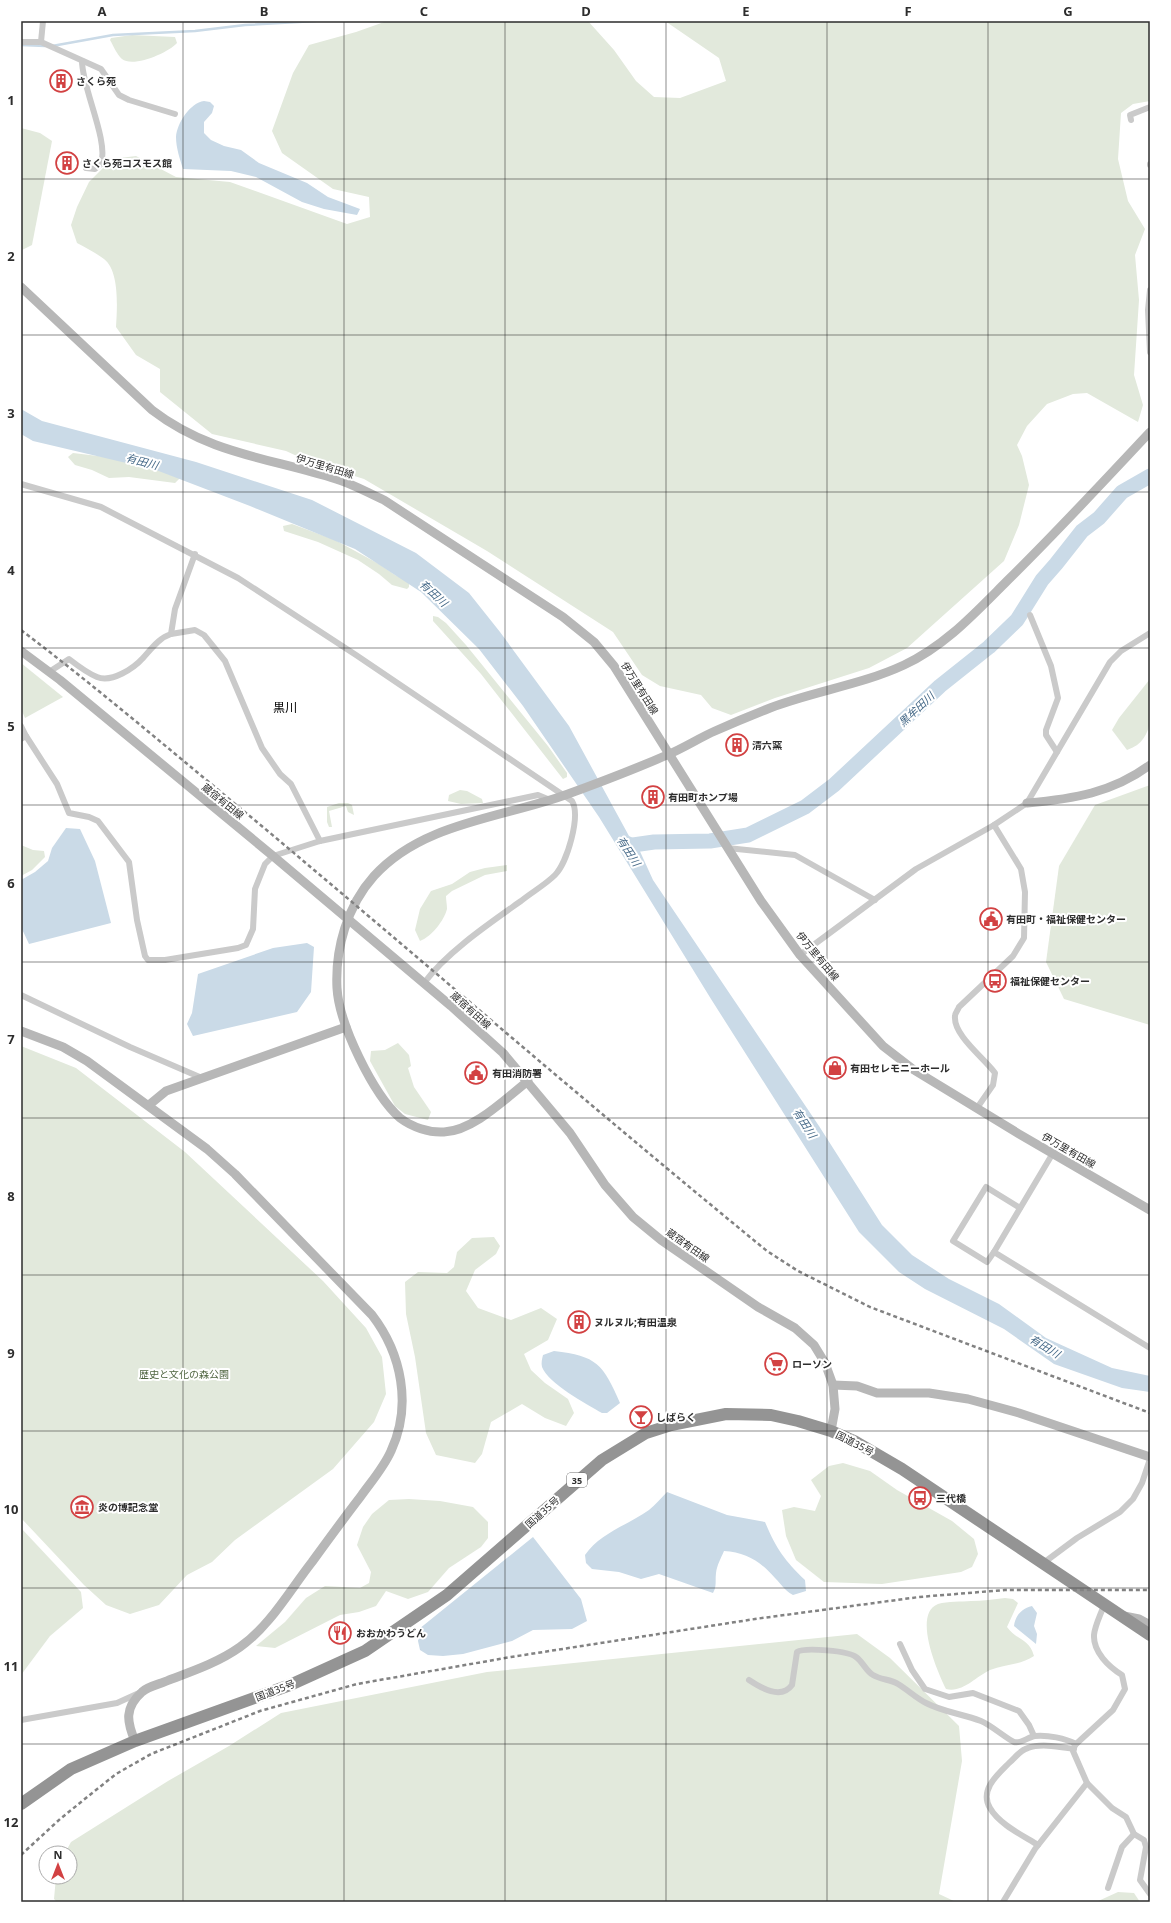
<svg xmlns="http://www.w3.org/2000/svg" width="1171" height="1923" viewBox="0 0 1171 1923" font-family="'Noto Sans','Noto Sans JP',sans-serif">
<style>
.green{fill:#e2e9dc}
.water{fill:#cadae7}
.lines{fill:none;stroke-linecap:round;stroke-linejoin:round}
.stream{stroke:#cadae7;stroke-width:2.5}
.river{stroke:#cadae7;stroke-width:15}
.street{stroke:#cacaca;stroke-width:6}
.secondary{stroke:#b7b7b7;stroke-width:9}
.highway{stroke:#949494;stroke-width:12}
.rail{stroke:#828282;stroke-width:2.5;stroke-dasharray:4 3;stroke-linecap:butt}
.grid{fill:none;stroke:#2d2d2d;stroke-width:1;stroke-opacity:0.55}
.labels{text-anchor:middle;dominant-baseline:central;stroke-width:4;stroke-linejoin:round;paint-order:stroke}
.shield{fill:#fff;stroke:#6c6c6c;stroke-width:1}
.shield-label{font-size:9px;font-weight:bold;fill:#2d2d2d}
.poi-label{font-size:10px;font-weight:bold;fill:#2d2d2d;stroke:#fff;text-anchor:start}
.street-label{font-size:10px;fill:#2d2d2d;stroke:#fff}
.park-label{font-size:10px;fill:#4e643f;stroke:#fff}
.water-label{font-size:11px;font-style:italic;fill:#446887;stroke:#fff}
.quarter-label{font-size:12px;fill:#000;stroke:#fff}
.neatline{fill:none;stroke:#2d2d2d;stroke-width:1.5}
.grid-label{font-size:13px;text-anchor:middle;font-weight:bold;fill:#2d2d2d}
</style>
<rect width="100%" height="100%" fill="#fff"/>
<!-- green -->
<g class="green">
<path d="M 387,21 L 588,21 L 614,50 L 636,81 L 654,97 L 680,98 L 726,81 L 719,58 L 665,21 L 1150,21 L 1150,101 L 1133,104 L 1121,113 L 1118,159 L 1128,201 L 1145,229 L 1135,255 L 1139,300 L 1134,375 L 1143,405 L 1138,422 L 1087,393 L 1073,394 L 1047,404 L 1027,426 L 1017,445 L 1022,456 L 1029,485 L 1019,525 L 1004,561 L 907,648 L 869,668 L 775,698 L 731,715 L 712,708 L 701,695 L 660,686 L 642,675 L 613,632 L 487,551 L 364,479 L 310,462 L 286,451 L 212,434 L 160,392 L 160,369 L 136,355 L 116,327 C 117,310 120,271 104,259 C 96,253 86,248 77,243 L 71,225 L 77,207 L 89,182 L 112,159 L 136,156 L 176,177 L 230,182 L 347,224 L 370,217 L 369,197 L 333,189 L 282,153 L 272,131 L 293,73 L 309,45 L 356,32 Z"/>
<path d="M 132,35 L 175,37 L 177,43 C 168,53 133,68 122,59 C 117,55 113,45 110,40 L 111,38 Z"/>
<polygon points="21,128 40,133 52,141 32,245 22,250"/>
<polygon points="73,453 131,460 180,478 175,483 129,477 109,478 92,470 75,465 68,457"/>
<polygon points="292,524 335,540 379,564 395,575 409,582 409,587 407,589 392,585 379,574 358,560 318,542 284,531 283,526"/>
<polygon points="433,616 438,617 446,623 466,645 548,746 567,773 567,777 563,779 481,674 433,621"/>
<polygon points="21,663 63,697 25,718 21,709"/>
<path d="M 1150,679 C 1150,705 1158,740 1127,750 L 1112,730 L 1119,718 Z"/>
<polygon points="1150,785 1150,1025 1064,999 1046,962 1059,866 1095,805"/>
<polygon points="460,790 467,791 482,799 483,803 461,804 448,801 449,795"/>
<polygon points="339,803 348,803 352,805 354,815 348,812 346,806 329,811 332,827 329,827 327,822 327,807"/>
<polygon points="21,845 33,850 44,851 45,857 32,870 21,876"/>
<path d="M 507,865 L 507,871 L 485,875 L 452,891 L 446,896 C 446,900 447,905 447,909 C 444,921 431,937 420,941 L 415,930 L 420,909 L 431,891 L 452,884 L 470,872 L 485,868 Z"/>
<polygon points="398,1043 409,1055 411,1066 408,1068 414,1087 431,1112 428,1120 405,1114 395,1106 370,1061 371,1051 385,1050"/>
<polygon points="21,1046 76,1068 185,1152 323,1281 366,1328 382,1357 386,1394 374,1422 333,1469 235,1540 212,1562 187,1575 159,1605 130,1614 106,1605 84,1585 21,1518"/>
<polygon points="494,1237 500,1246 496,1254 475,1270 466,1291 478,1308 511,1320 541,1308 557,1319 548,1340 524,1354 531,1370 545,1383 568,1399 574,1413 566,1426 545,1418 522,1404 491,1422 482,1454 475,1463 436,1455 426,1433 415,1357 406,1314 405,1282 418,1272 447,1273 454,1267 457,1252 472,1238"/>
<polygon points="843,1463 870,1471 897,1490 952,1521 974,1539 978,1554 972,1567 961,1572 882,1584 824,1582 796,1560 786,1536 782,1510 794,1507 815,1511 821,1496 811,1480 829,1466"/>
<polygon points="409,1499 440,1501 473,1507 488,1522 488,1538 481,1547 449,1568 428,1592 408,1599 386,1591 376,1606 359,1612 340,1615 275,1648 256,1646 285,1622 306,1598 325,1586 360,1588 369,1583 371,1572 357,1545 363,1527 372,1514 389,1500"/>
<polygon points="21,1528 81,1592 83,1608 50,1636 21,1675"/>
<path d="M 1005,1598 L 1013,1599 L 1018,1603 L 1007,1627 C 1017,1641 1029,1638 1034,1656 C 1021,1665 1005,1664 990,1670 C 975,1677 963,1693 946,1689 C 938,1673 912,1614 938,1604 C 948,1601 961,1602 971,1601 C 983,1601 994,1599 1005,1598 Z"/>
<polygon points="857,1634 890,1658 959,1726 962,1761 939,1894 956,1902 57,1902 54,1899 56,1877 70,1877 70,1853 65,1853 71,1842 168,1781 229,1746 281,1713 487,1672"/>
<polygon points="1118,1892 1134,1893 1140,1902 1096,1902"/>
</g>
<!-- water -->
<g class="water">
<path d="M 204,101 L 210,102 L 214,106 L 212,113 L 204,122 L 204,133 L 211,140 L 224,146 L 241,150 L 259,163 L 307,183 L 328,197 L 360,209 L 357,215 L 324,209 L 302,202 L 256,177 L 231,171 L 183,169 C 180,159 176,148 176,137 C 177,123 190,103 204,101 Z"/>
<polygon points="21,409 42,421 196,462 312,500 416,553 469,593 500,632 569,726 629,836 637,840 638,847 653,880 819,1126 882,1225 912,1255 949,1279 999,1304 1046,1338 1112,1368 1150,1376 1150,1392 1122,1388 1054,1364 1004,1329 925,1289 899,1272 859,1232 711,999 599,817 523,706 479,649 421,592 355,549 250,506 156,470 33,441 21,434"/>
<polygon points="66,828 80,829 95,861 111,923 29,944 21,927 21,880 35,872 48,861 52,848"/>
<polygon points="307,943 314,947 311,992 297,1012 193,1036 187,1024 192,1013 198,974 273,948"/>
<path d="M 554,1351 C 597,1356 603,1364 620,1403 L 607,1413 L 602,1413 C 586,1404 548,1383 542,1367 C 541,1363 542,1359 543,1355 Z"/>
<path d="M 667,1492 L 727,1515 L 765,1522 C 776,1548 784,1560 805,1580 L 806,1591 L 793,1595 C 783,1589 783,1586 775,1578 C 761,1562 746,1552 724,1551 C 721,1558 717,1565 716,1573 C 715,1581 717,1586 713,1593 L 659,1574 L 641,1579 L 619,1572 L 592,1569 L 586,1563 L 585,1555 C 600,1533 628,1525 649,1510 C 655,1505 661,1498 667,1492 Z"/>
<polygon points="533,1537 581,1599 587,1621 572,1629 533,1630 512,1641 463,1654 443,1656 428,1655 420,1650 418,1641 419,1629"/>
<path d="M 1032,1606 L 1037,1613 L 1034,1626 L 1037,1634 L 1036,1644 L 1014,1626 C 1015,1616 1022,1608 1032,1606 Z"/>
</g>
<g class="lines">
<!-- stream -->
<g class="stream">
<polyline points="21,45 45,46"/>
<polyline points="52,46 113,35 195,31 245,25 316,21"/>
</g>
<!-- river -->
<polyline class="river" points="626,846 654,842 710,841 748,835 805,807 834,785 940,686 989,647 1017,620 1042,580 1056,564 1082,531 1099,518 1122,492 1150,476"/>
<!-- street -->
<g class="street">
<polyline points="21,42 41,42 101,69 119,95 129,100 175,114"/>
<polyline points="41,42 43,21"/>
<path d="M 82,61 C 82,88 109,141 101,164 L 95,169 L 86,168"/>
<polyline points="1131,120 1130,115 1150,107"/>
<polyline points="1150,164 1150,165"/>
<polyline points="1150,290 1148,310 1150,352"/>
<path d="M 21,484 L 101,507 L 238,578 L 356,655 L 572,801 C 581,816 567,863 555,875 C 545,885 532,892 521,901 C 490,923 447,952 424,983"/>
<polyline points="1030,615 1051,666 1058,698 1046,730 1046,735 1057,752"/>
<polyline points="171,634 195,630 204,635 225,661 262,748 280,774 291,784 320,841"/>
<path d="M 49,672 L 69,659 C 78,666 87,673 97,677 C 112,683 134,668 143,658 C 152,648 159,638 171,634 L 175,609 L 195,554"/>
<polyline points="21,726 26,736 21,739"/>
<polyline points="26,736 57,784 69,813 89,817 98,821 129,862 137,920 145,956 148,960 165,960 238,948 246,945 253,929 255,889 265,864 273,856 320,841 538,795 550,800"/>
<polyline points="727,848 795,855 875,900"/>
<polyline points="800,955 916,869 994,825 1027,803 1110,662 1121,651 1150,633"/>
<polyline points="21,995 130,1047 202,1078"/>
<path d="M 977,1108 L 993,1085 L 995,1073 C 984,1058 953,1035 955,1016 C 955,1013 958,1010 959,1007 L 1013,956 L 1024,938 L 1025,892 L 1021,869 L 994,825"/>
<polyline points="1053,1153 994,1252 1150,1348"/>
<polyline points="994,1252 987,1262 953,1241 986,1187 1020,1208"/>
<polyline points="1042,1564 1077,1538 1120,1512 1133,1499 1142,1483 1150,1459"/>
<path d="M 1104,1605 C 1101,1614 1095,1625 1094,1635 C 1093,1652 1109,1667 1122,1675 L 1125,1689 L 1113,1710 L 1075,1745 L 1073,1751 L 1087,1783 L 1112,1808 L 1126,1817 L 1134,1834 L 1144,1840 L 1146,1847 L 1140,1880 L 1150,1894"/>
<polyline points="900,1644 912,1670 925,1689 949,1697 973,1693 1019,1711 1029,1725 1034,1736"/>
<path d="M 749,1680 C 761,1688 781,1700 792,1685 L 797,1652 C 805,1647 849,1651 856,1657 C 863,1662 866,1671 873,1675 C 881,1680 890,1679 898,1684 C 908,1690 916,1698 926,1703 C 943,1712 963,1714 981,1721 C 991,1725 1007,1739 1014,1742 C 1021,1744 1028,1737 1035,1736 C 1048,1735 1065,1738 1076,1744"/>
<polyline points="21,1720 117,1703 139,1693"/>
<path d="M 1038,1845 C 1022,1835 999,1824 990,1808 C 979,1790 998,1774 1009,1763 C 1015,1758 1020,1750 1028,1748 C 1041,1743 1060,1747 1074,1749"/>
<polyline points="1108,1888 1122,1847 1134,1834"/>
<polyline points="1003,1902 1035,1849 1087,1783"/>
</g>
<!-- secondary -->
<g class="secondary">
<path d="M 21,287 L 152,410 C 209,454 270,458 336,479 C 353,484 368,493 384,500 L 563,617 L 594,642 L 614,666 L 761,901 L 800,955 L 883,1046 L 914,1070 L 1019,1134 L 1150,1210"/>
<polyline points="21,651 60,680 273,856 451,1006 503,1053 570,1133 605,1185 633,1217 661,1240 758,1307 795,1328 814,1345 825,1363 833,1385 835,1409 831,1431"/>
<path d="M 1027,803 C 1073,799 1112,793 1150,765"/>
<path d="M 21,1031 L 63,1047 L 87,1061 L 207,1149 L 235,1174 L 372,1315 C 402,1354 412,1406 391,1451 C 384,1467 371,1482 361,1496 C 344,1518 328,1540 312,1562 C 290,1590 270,1626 240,1647 C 219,1662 193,1671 169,1680 C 161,1684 148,1686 142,1692 C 124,1708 127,1722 135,1741"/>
<path d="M 528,1081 C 505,1099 473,1131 444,1132 C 429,1133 412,1127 400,1118 C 373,1094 339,1024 337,988 C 335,949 347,906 374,876 C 423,822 503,818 568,794 C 601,782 635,769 667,755 C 684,748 699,738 715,731 C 733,723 752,715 770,708 C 814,691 861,685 904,665 C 945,646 975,613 1007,581 C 1056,533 1103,482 1150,432"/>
<polyline points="149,1105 166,1091 346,1027"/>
<polyline points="833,1385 857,1386 877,1393 929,1393 968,1399 1019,1413 1150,1457"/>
<polyline points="1124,1616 1139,1619 1150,1625"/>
</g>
<!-- highway -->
<polyline class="highway" points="21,1804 71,1769 135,1741 290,1685 365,1651 447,1595 602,1460 646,1433 671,1425 726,1414 771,1415 798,1421 831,1431 854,1441 902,1469 1150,1635"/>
<!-- rail -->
<g class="rail">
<path d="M 21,630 C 104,693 183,761 263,827 C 431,968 597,1112 767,1251 L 798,1271 L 870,1307 L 1150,1413"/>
<polyline points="21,1855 60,1819 91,1794 116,1774 151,1754 260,1711 357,1684 511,1657 755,1619 919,1597 1005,1590 1150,1590"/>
</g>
</g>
<!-- grid -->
<path class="grid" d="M 183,21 L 183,1902M 344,21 L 344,1902M 505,21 L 505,1902M 666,21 L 666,1902M 827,21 L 827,1902M 988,21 L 988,1902M 21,179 L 1150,179M 21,335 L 1150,335M 21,492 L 1150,492M 21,648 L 1150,648M 21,805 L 1150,805M 21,962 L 1150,962M 21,1118 L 1150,1118M 21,1275 L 1150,1275M 21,1431 L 1150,1431M 21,1588 L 1150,1588M 21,1744 L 1150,1744"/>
<!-- icons -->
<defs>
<g id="building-ring" transform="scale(1.15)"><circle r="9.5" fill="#fff" stroke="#d24142" stroke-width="1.5"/><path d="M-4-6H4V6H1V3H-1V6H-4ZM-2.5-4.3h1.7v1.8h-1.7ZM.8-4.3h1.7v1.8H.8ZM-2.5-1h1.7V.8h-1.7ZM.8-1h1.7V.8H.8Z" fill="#d24142"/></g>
<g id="civic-ring" transform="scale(1.15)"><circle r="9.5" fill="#fff" stroke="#d24142" stroke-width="1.5"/><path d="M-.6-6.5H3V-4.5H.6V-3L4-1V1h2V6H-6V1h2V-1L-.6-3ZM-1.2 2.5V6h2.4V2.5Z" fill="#d24142"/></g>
<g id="bus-ring" transform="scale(1.15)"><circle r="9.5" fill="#fff" stroke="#d24142" stroke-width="1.5"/><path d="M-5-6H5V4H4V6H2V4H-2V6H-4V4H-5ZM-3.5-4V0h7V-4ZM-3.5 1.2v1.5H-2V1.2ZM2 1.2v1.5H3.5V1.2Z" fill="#d24142"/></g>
<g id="shop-ring" transform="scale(1.15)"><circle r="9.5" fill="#fff" stroke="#d24142" stroke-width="1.5"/><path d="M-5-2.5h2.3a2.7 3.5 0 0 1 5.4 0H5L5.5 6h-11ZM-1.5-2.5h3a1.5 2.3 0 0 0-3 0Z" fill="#d24142"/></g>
<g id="supermarket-ring" transform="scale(1.15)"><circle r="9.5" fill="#fff" stroke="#d24142" stroke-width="1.5"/><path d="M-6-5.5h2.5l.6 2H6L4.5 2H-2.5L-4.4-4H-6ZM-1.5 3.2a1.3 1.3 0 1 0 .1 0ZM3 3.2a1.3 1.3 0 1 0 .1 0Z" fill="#d24142"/></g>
<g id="bar-ring" transform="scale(1.15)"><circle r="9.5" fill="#fff" stroke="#d24142" stroke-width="1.5"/><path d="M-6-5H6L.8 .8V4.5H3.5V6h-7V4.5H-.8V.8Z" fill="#d24142"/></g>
<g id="museum-ring" transform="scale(1.15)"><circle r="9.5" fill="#fff" stroke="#d24142" stroke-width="1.5"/><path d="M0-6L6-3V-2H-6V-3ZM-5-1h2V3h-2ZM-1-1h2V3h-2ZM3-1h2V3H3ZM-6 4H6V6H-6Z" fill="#d24142"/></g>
<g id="restaurant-ring" transform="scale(1.15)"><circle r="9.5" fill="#fff" stroke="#d24142" stroke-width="1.5"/><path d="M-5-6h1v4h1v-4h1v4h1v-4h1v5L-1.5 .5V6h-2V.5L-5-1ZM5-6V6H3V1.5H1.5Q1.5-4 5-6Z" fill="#d24142"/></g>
</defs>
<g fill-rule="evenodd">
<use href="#building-ring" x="61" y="81"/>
<use href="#building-ring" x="67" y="163"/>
<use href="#building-ring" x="737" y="745"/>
<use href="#building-ring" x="653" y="797"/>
<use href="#civic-ring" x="991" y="919"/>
<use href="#bus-ring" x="995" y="981"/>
<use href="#shop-ring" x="835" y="1068"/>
<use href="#civic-ring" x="476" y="1073"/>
<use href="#building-ring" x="579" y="1322"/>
<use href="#supermarket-ring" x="776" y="1364"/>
<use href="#bar-ring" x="641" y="1417"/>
<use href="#bus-ring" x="920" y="1498"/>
<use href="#museum-ring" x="82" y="1507"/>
<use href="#restaurant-ring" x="340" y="1633"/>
</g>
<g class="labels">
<!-- shield labels -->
<rect class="shield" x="567" y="1473" width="20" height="14" rx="3"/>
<g class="shield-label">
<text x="577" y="1480">35</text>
</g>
<!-- poi labels -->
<g class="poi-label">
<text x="76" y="81">さくら苑</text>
<text x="82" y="163">さくら苑コスモス館</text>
<text x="752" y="745">清六窯</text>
<text x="668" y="797">有田町ホンプ場</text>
<text x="1006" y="919">有田町・福祉保健センター</text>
<text x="1010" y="981">福祉保健センター</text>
<text x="850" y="1068">有田セレモニーホール</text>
<text x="492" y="1073">有田消防署</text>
<text x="594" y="1322">ヌルヌル;有田温泉</text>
<text x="792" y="1364">ローソン</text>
<text x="656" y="1417">しばらく</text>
<text x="936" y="1498">三代橋</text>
<text x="98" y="1507">炎の博記念堂</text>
<text x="356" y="1633">おおかわうどん</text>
</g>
<!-- street labels -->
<g class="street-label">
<text transform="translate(325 466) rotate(17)">伊万里有田線</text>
<text transform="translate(640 688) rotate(58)">伊万里有田線</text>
<text transform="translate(223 801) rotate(39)">蔵宿有田線</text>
<text transform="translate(818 956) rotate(50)">伊万里有田線</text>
<text transform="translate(471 1010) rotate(42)">蔵宿有田線</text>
<text transform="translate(1069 1150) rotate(30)">伊万里有田線</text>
<text transform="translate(688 1245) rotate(35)">蔵宿有田線</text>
<text transform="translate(855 1443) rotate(27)">国道35号</text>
<text transform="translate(542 1512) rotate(-42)">国道35号</text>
<text transform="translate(275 1690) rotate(-21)">国道35号</text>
</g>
<!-- park labels -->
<g class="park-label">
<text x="184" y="1374">歴史と文化の森公園</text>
</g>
<!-- water labels -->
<g class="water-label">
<text transform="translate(142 461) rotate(15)">有田川</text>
<text transform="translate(434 593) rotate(43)">有田川</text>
<text transform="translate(916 709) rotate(-43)">黒牟田川</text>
<text transform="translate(629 851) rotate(57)">有田川</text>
<text transform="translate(805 1123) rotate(57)">有田川</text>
<text transform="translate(1045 1346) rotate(31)">有田川</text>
</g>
<!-- quarter labels -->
<g class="quarter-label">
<text x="285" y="707">黒川</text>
</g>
</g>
<!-- border -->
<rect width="1171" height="1923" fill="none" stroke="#ffffff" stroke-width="44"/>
<!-- north arrow -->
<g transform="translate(58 1865)"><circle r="19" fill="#ffffff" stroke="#ababab"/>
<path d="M0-3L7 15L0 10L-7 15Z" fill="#d24142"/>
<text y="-6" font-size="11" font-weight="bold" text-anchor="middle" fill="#2d2d2d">N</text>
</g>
<rect x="22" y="22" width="1127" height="1879" class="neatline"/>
<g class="grid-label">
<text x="102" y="16">A</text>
<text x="264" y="16">B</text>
<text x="424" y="16">C</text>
<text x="586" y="16">D</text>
<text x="746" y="16">E</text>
<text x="908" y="16">F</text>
<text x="1068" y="16">G</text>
<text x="11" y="105">1</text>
<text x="11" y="261">2</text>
<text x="11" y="418">3</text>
<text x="11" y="575">4</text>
<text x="11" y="731">5</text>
<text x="11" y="888">6</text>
<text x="11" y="1044">7</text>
<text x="11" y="1201">8</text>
<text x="11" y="1358">9</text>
<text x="11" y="1514">10</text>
<text x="11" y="1671">11</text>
<text x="11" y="1827">12</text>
</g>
</svg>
